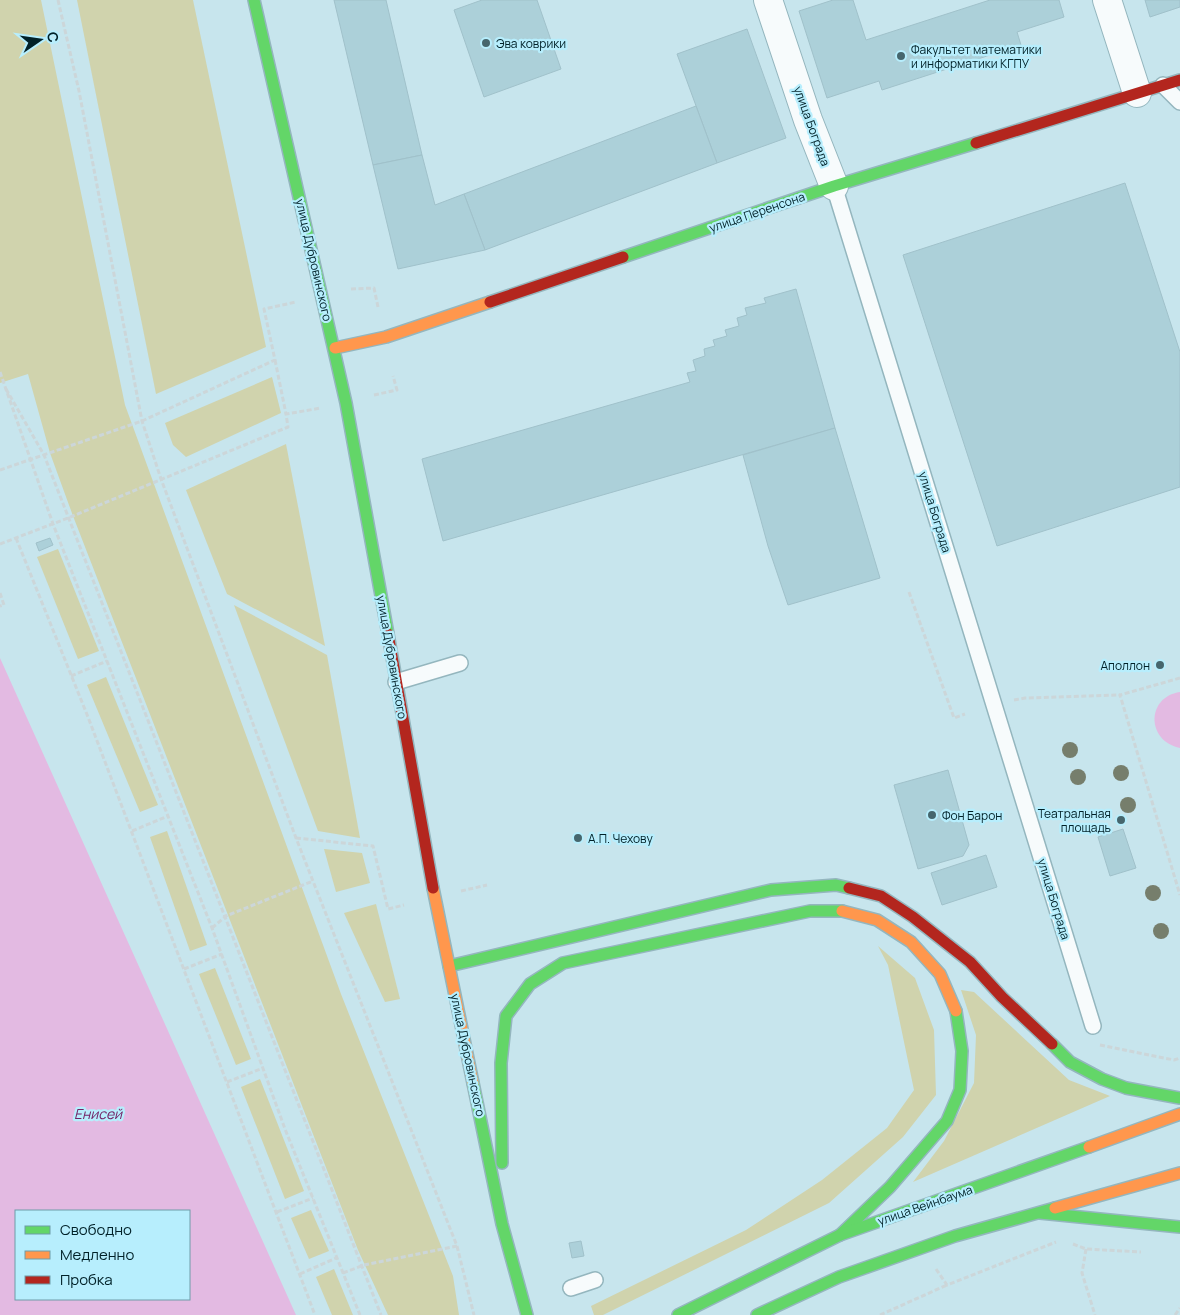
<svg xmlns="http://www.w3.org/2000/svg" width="1180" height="1315" viewBox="0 0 1180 1315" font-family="Manrope,sans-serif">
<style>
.green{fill:#d0d3ad}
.water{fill:#e3bae2;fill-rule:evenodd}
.building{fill:#acd0d9;stroke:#a0c1ca}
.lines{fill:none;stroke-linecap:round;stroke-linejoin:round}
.lane-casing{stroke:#94b6be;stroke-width:18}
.street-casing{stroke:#94b6be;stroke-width:30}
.fast-casing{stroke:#94b6be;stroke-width:14}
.slow-casing{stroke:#94b6be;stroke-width:14}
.jam-casing{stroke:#94b6be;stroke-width:14}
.path{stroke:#ccd6d9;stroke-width:3;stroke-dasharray:5 2.5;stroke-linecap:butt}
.lane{stroke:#f7fbfc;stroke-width:15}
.street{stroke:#f7fbfc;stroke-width:28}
.fast{stroke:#63d668;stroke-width:11}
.slow{stroke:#ff974d;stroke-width:11}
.jam{stroke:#b3261e;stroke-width:11}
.tree{fill:#767e6c}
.poi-dot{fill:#46666d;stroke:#b7eefd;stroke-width:2}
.labels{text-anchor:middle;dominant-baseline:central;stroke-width:4.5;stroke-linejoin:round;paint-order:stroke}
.poi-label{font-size:12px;fill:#012128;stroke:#b7eefd;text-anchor:start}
.street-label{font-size:12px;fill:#012128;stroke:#b7eefd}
.water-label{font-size:14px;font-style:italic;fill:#732165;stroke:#b7eefd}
</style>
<rect width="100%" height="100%" fill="#c7e5ed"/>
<!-- green -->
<g class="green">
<polygon points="0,0 41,0 125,405 341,994 453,1276 459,1315 388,1315 358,1250 73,516 50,453 28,374 0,383"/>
<polygon points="77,0 193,0 266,347 156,394"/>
<polygon points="272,377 281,413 186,457 173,445 165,423"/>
<polygon points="286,444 325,646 227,594 186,490"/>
<polygon points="58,549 99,651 78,659 37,557"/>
<polygon points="234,605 327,655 360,838 318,831"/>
<polygon points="106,677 158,805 140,812 87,685"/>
<polygon points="167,831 207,945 190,951 150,837"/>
<polygon points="324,849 362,853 370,883 336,892"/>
<polygon points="376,904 400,999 385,1002 344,913"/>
<polygon points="878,946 915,978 934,1030 936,1095 903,1137 829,1203 603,1315 594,1315 591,1306 746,1230 822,1180 887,1128 914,1090 888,965"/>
<polygon points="215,968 251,1059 236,1065 199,974"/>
<polygon points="961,990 974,992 1069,1080 1110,1096 913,1182 944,1141 974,1083 976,1035"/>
<polygon points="260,1079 304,1191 285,1199 241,1087"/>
<polygon points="311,1210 329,1251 309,1259 291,1218"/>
<polygon points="334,1269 353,1315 332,1315 316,1277"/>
</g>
<!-- water -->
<g class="water">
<path d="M 0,658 L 296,1315 L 0,1315 ZM 189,1211 L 189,1299 L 16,1299 L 16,1211 Z"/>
<path d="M 1180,692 L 1180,748 C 1146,741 1146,697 1180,692 Z"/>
</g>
<!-- building -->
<g class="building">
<polygon points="334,0 386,0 422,155 373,165"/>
<polygon points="482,0 537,0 561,69 484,97 454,10"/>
<polygon points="833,0 853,0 866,40 990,0 1059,0 1064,17 1017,32 1021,45 882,90 879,81 827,98 799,11"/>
<polygon points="1145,0 1180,0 1180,7 1150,17"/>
<polygon points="747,29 786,138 717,163 677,54"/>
<polygon points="696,106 717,163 485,250 464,194"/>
<polygon points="422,155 435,205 464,194 485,250 398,269 373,165"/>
<polygon points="1125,183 1180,352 1180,487 997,546 903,255"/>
<polygon points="796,289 835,428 443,541 422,459 690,382 687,373 696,371 693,360 705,356 704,349 715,346 713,340 727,336 725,330 739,326 737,318 747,315 745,308 766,303 764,298"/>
<polygon points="835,428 880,578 788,605 768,546 743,455"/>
<polygon points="50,538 53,545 39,551 36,543"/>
<polygon points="948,770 969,845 963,856 918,869 894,785"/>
<polygon points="1123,829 1136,868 1110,876 1098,837"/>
<polygon points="986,855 997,887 942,905 931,873"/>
<polygon points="581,1241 584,1256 572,1258 569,1243"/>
</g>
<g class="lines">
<!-- lane casing -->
<g class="lane-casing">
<g id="lane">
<polyline points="1163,85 1180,102"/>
<polyline points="834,186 1093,1026"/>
<polyline points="396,682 460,663"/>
<polyline points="571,1288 595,1280"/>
</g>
</g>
<!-- street casing -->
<g class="street-casing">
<g id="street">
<polyline points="768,0 808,120 834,186"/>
<polyline points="1107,0 1137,93"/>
</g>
</g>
<!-- fast casing -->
<g class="fast-casing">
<g id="fast">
<polyline points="254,0 346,403 388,634"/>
<polyline points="623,257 834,186 976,143"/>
<polyline points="449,966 771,890 836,885 849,888"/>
<polyline points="1052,1044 1070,1062 1102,1079 1126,1088 1180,1098"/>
<polyline points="473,1083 502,1224 527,1315"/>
<polyline points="502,1163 501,1063 506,1016 530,984 563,963 810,911 842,911"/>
<polyline points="1040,1213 1180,1227"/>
<polyline points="840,1235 890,1187 947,1121 960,1090 962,1051 956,1011"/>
<polyline points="678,1315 840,1235 1089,1147"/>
<polyline points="757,1315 839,1277 955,1236 1055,1208"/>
</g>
</g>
<!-- slow casing -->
<g class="slow-casing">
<g id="slow">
<polyline points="335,348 386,337 490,302"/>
<polyline points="433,888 473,1083"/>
<polyline points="842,911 877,920 911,942 940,974 956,1011"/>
<polyline points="1089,1147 1180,1114"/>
<polyline points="1055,1208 1180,1173"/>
</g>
</g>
<!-- jam casing -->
<g class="jam-casing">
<g id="jam">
<polyline points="976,143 1180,80"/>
<polyline points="490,302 623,257"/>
<polyline points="388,634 433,888"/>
<polyline points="849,888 881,896 913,917 970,962 1002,997 1052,1044"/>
</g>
</g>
<!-- path -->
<g class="path">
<polyline points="58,0 79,91 142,421 161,479 296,838 457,1246 474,1315"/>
<polyline points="351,289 374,288 378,307"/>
<polyline points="275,360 286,414"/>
<polyline points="0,372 53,524 212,928 285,1129 360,1315"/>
<polyline points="6,389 44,455 381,1315"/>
<polyline points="374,395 397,390 393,376"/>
<polyline points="0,470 142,421 275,360 264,309 296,302"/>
<polyline points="16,538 88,717 315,1315"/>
<polyline points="0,544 68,518 288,427 286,414 321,408"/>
<polyline points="909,592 954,718 965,714"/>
<polyline points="0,593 4,605 0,606"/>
<polyline points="71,676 107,661"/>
<polyline points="1180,678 1120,695 1180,895"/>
<polyline points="1014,700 1025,698 1120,695"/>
<polyline points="132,831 168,816"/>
<polyline points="296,838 373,846 388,909 404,905"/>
<polyline points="461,891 487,885"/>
<polyline points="212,928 226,916 313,881"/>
<polyline points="184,969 222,954"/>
<polyline points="1100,1045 1174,1060 1180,1058"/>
<polyline points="227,1082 263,1068"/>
<polyline points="277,1212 313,1198"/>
<polyline points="1073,1244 1086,1249 1141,1252"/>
<polyline points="1086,1249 1082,1273 1095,1315"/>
<polyline points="936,1269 947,1285 1056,1242"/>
<polyline points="343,1273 364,1265 457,1246"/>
<polyline points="300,1274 336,1258"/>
<polyline points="880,1315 947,1285"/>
<polyline points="1175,1315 1180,1308"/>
</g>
<!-- lane -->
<use href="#lane" class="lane"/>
<!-- street -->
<use href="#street" class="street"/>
<!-- fast -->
<use href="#fast" class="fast"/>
<!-- slow -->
<use href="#slow" class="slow"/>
<!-- jam -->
<use href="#jam" class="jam"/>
</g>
<!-- trees -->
<g class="tree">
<circle cx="1070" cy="750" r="8"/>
<circle cx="1121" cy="773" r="8"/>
<circle cx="1078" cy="777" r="8"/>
<circle cx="1128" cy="805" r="8"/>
<circle cx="1153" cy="893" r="8"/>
<circle cx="1161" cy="931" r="8"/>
</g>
<!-- markers -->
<g class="poi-dot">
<circle cx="486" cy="43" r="5"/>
<circle cx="901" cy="56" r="5"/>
<circle cx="1160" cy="665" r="5"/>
<circle cx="932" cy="815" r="5"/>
<circle cx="1121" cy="820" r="5"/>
<circle cx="578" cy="838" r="5"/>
</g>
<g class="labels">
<!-- poi labels -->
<g class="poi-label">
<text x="496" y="43">Эва коврики</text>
<text x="911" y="49">Факультет математики<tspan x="911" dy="14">и информатики КГПУ</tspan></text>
<text x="1150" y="665" text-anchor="end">Аполлон</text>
<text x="1111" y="813" text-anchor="end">Театральная<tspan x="1111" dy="14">площадь</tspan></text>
<text x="942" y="815">Фон Барон</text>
<text x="588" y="838">А.П. Чехову</text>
</g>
<!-- street labels -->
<g class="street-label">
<text transform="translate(812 126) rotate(70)">улица Бограда</text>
<text transform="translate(757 212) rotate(-19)">улица Перенсона</text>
<text transform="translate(314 260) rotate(77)">улица Дубровинского</text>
<text transform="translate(935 512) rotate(73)">улица Бограда</text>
<text transform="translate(392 657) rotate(80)">улица Дубровинского</text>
<text transform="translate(1054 899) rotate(73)">улица Бограда</text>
<text transform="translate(468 1055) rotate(78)">улица Дубровинского</text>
<text transform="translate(925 1205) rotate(-19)">улица Вейнбаума</text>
</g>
<!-- water labels -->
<g class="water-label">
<text x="98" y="1113">Енисей</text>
</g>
</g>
<!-- legend -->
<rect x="15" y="1210" width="175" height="90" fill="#b7eefd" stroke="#6e9ca8"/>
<rect x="25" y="1226" width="25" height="8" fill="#63d668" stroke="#6e9ca8"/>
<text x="60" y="1235" font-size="15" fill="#012128">Свободно</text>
<rect x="25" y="1251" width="25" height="8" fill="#ff974d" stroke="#6e9ca8"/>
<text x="60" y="1260" font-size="15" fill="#012128">Медленно</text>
<rect x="25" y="1276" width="25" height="8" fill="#b3261e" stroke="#6e9ca8"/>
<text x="60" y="1285" font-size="15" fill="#012128">Пробка</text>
<!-- north arrow -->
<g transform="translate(40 40) rotate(77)" stroke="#b7eefd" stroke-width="4" paint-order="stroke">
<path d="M0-4L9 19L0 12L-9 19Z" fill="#012128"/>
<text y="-8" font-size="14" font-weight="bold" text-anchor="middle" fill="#012128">С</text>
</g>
</svg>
